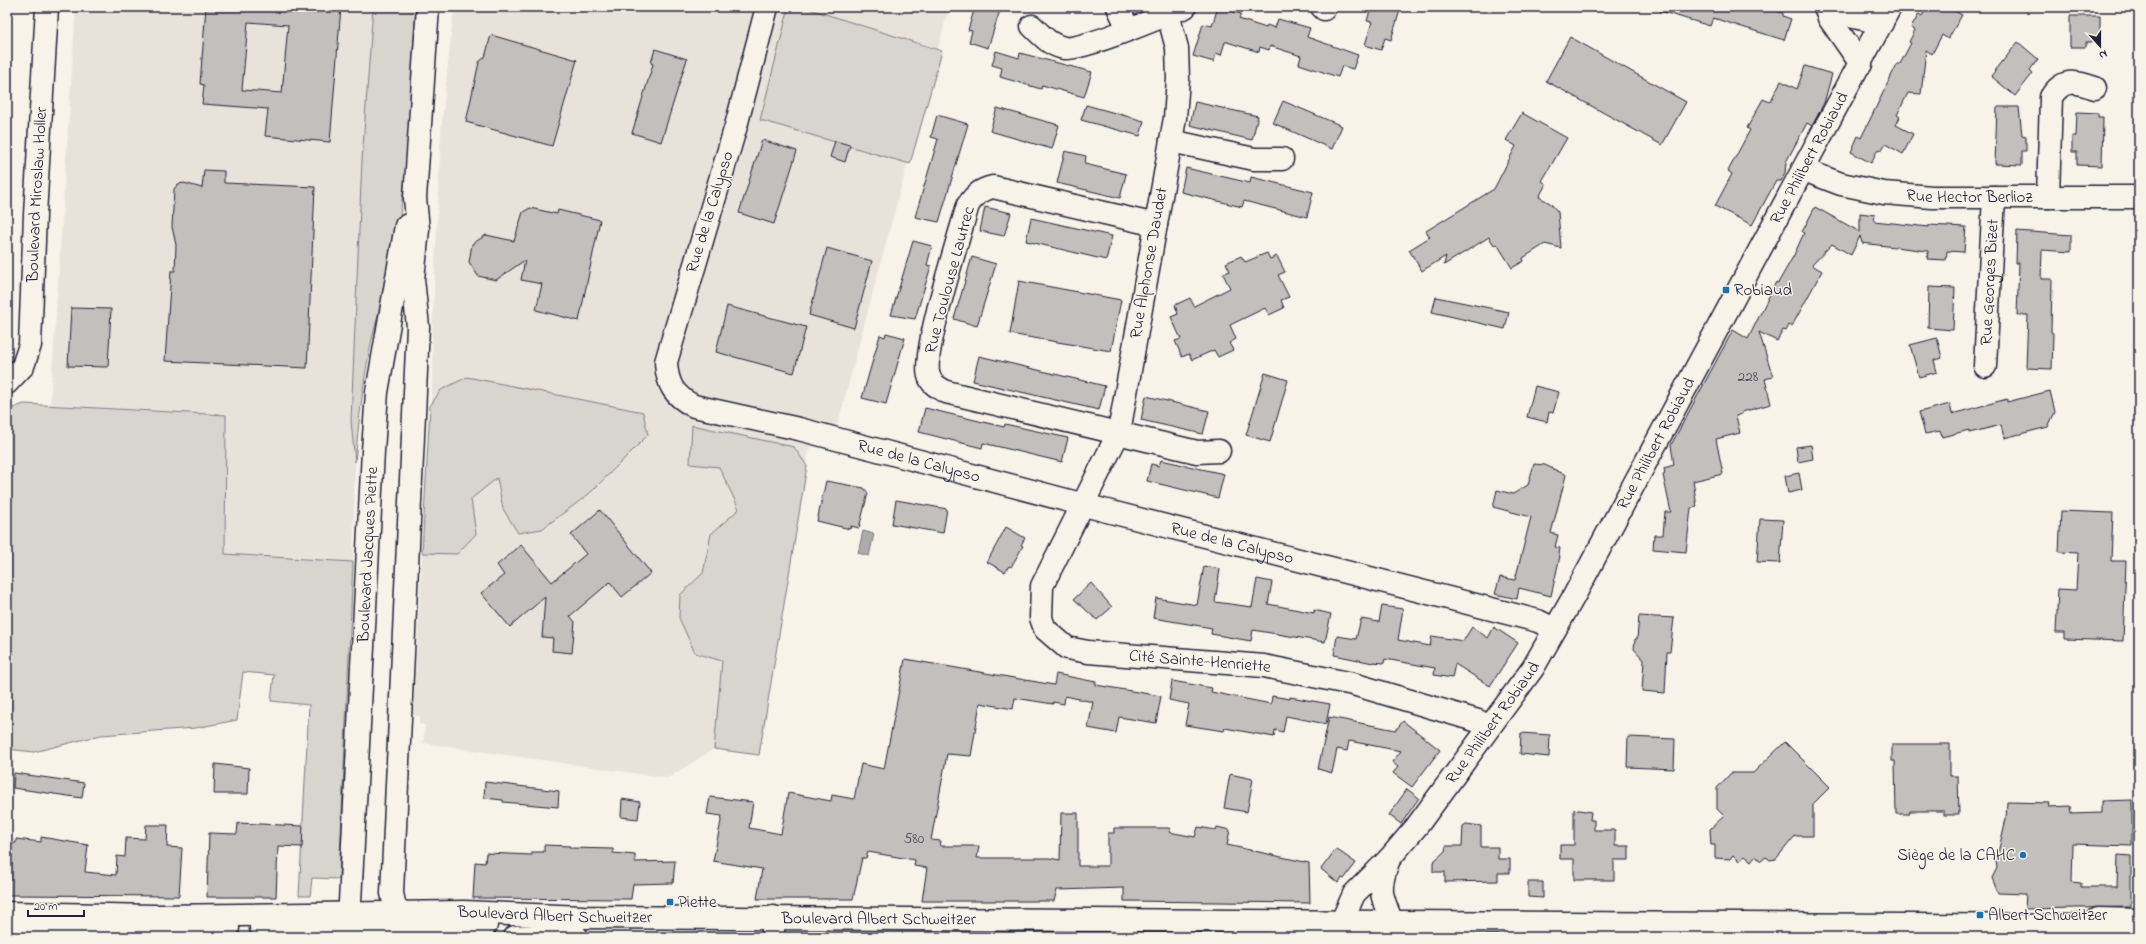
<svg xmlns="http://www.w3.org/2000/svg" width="2146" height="944" viewBox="0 0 2146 944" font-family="'Indie Flower',sans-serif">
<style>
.built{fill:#e7e3db}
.green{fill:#d8d5cf;stroke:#7d7c85}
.water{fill:#aeabad;stroke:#76747f}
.building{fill:#c2bfbd;stroke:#22223b;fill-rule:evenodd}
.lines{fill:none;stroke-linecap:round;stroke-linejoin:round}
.minor-casing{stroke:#22223b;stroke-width:25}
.major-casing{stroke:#22223b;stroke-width:25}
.minor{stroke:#f7f3e8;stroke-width:22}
.major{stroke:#f7f3e8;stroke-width:22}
.poi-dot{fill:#1f6fb2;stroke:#f7f3e8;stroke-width:1.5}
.labels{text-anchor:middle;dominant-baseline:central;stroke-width:3;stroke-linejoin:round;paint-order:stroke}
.number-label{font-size:15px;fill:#4a495c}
.street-label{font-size:17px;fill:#22223b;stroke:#f7f3e8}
.poi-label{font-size:17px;fill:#22223b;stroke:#f7f3e8;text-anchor:start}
</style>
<rect width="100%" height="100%" fill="#f7f3e8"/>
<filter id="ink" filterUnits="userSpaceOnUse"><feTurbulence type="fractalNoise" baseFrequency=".025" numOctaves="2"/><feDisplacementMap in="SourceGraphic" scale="8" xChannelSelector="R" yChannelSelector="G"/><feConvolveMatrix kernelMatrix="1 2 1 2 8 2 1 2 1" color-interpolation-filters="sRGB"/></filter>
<g filter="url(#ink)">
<!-- built -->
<g class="built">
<polygon points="76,7 373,7 362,160 351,421 355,462 353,562 225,554 226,415 50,405"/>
<polygon points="454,7 949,7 838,423 809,449 759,755 714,749 668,778 423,743 425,725 419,724 420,716 413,715 433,370 432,334 441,131"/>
</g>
<!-- green -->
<g class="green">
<path d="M 373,7 L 416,7 C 410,86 410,167 395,245 C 389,277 379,308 372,339 C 363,379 359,421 355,462 L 351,421 L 362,160 Z"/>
<polygon points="789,7 803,7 942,51 910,164 760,120"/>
<polygon points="467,377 643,412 648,435 589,494 542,529 518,533 503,509 497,478 471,499 476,534 457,554 422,553 430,406 441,390"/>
<polygon points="24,404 226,415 225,554 353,562 339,879 312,878 310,896 299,896 309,705 271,701 274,675 243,672 237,720 195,728 101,735 34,752 7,749 7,410"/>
<polygon points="692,425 794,447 807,466 759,755 714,749 722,661 695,653 679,618 680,595 703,573 711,534 739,509 719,467 690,464"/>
</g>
<!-- water -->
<polygon class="water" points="863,531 874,534 869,556 858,553"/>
<!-- building -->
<g class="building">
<path d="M 206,7 L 341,7 L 330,142 L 265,136 L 268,109 L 202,104 L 204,85 L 200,84 ZM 248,22 L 288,25 L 282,93 L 242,90 Z"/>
<polygon points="975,7 1001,7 988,48 969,42 972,31 968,30"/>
<polygon points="1218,7 1241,14 1239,19 1266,28 1267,25 1275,28 1278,19 1310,28 1307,37 1358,55 1353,69 1342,66 1338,77 1299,64 1301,56 1270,46 1269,50 1260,47 1259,52 1227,42 1225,42 1221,55 1216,53 1214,62 1193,56 1203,24 1212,26"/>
<polygon points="1371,7 1401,7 1391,40 1385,38 1381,50 1365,45 1372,22 1367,21"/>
<polygon points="1661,7 1763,7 1783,13 1783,16 1791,19 1784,40 1713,18 1710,26 1660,11"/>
<polygon points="1927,7 1947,7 1962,15 1948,39 1942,35 1932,54 1926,50 1921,94 1908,93 1897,115 1900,117 1896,125 1913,134 1903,154 1885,144 1882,150 1878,149 1871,163 1851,152 1858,136 1861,138 1897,64 1900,64 1911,43 1909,42 1915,30 1911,28 1919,14 1922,16"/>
<polygon points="2070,16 2100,16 2100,42 2086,42 2086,47 2070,47"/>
<polygon points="491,35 577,60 552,146 466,122 479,62 485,57"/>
<polygon points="1570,37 1686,102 1662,145 1546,81"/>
<polygon points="2018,42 2038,59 2030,70 2033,73 2015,96 1991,76"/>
<polygon points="655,49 687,59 661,142 632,133 653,64 651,63"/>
<polygon points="996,51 1019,58 1020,53 1092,72 1084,97 1042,85 1041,89 1000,77 1002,68 992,65"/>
<polygon points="1805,66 1832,74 1824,103 1812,126 1807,123 1786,162 1785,173 1781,181 1776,181 1752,225 1715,206 1732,174 1728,171 1750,130 1747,128 1763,99 1770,102 1781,81 1797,89"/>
<polygon points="1283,101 1342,126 1332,149 1273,123"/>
<polygon points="1195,102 1258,116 1252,140 1190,125"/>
<polygon points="1086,105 1144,121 1140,136 1081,120"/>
<polygon points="1997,107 2019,107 2022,135 2026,136 2026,151 2022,151 2022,165 1995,164"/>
<polygon points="997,108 1059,125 1052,149 990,131"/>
<polygon points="2077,112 2098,113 2098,117 2103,117 2102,166 2077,165 2077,152 2072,152 2072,136 2076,136"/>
<polygon points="1522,113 1567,138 1542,181 1546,184 1539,197 1550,203 1558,212 1561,248 1545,244 1523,258 1524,261 1512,268 1497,244 1494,245 1489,237 1444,265 1446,256 1422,271 1409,250 1430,237 1426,231 1494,189 1516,146 1506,140"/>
<polygon points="937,115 968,124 939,222 915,217 938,139 931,137"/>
<polygon points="762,140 797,151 774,224 739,213"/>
<polygon points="835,141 850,145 845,162 830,157"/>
<polygon points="1065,151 1086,156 1085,164 1126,174 1120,198 1057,183"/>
<polygon points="1186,168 1250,183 1251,177 1313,192 1307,217 1244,201 1242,207 1181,192"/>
<polygon points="204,170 224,171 224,183 315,187 307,368 165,361 171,271 175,271 176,245 172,227 174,189 178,184 184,183 202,188"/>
<polygon points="985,207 1011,213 1004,236 980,231"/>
<polygon points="1815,207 1860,232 1860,213 1875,215 1874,221 1929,227 1929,225 1966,227 1964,252 1947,251 1946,260 1927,259 1928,251 1862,243 1860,236 1851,255 1832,244 1812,265 1822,271 1792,326 1789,325 1786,331 1783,330 1777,341 1759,332 1773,377 1765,379 1771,404 1742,412 1742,414 1736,416 1740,433 1716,439 1723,474 1693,481 1697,507 1691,508 1686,552 1653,549 1654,535 1663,535 1665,512 1671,512 1663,475 1665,474 1664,468 1674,465 1671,445 1733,330 1748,339 1776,282 1778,283 1794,255 1804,233 1802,232"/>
<polygon points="530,208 557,214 558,210 600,220 579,321 536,310 542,284 521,280 525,260 496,280 478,276 469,262 472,244 486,235 514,241 523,212"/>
<polygon points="1031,218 1112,236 1106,260 1026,241"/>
<polygon points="2017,231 2071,235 2071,252 2042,250 2041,279 2052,279 2051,332 2053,333 2052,369 2026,368 2028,315 2017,315 2019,263 2016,263"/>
<polygon points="913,241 932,246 927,265 931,266 915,319 891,315"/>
<polygon points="827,248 872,261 854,328 809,315"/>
<polygon points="1267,253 1270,259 1277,256 1285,272 1278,275 1289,297 1281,300 1284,308 1269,315 1265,308 1230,325 1236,339 1229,343 1233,350 1218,357 1214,350 1192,360 1189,354 1182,357 1175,341 1181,339 1171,317 1178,314 1175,305 1190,298 1194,306 1230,288 1223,274 1230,271 1226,263 1241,256 1245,262"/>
<polygon points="972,257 996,264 977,326 954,319"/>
<polygon points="1019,281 1121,300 1111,351 1010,334"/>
<polygon points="1929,287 1955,288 1953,330 1928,328"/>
<polygon points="1436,297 1509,312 1505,329 1432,312"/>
<polygon points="727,306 806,327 794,373 716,352"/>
<polygon points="71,308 111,309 108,367 68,366"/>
<polygon points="886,333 905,338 886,404 862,398 880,335 885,337"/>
<polygon points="1937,338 1942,358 1934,360 1937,372 1919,377 1910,345"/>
<polygon points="979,356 1105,386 1099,410 973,381"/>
<polygon points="1265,373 1288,380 1270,442 1246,435"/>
<polygon points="1535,386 1559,392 1553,413 1549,412 1547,422 1527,417"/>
<polygon points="2050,391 2055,412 2048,427 2004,438 2001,425 1969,433 1969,430 1942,437 1940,431 1925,434 1919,412 1950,404 1952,414 2007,399 2007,402"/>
<polygon points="1146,396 1209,411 1203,434 1141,420"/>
<polygon points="925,408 1004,427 1005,424 1068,438 1062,462 983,443 982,448 919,432"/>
<polygon points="1811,445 1813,459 1798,462 1796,447"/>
<polygon points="1161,460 1224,474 1218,498 1147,481 1151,464 1159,466"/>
<polygon points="1534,464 1545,465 1566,475 1551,533 1558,535 1555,547 1560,548 1559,555 1560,556 1551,596 1519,588 1517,599 1495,594 1500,577 1515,580 1531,517 1493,507 1497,490 1513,494 1528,485"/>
<polygon points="1799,473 1802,490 1788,493 1785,476"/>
<polygon points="826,481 864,488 868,493 859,528 851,526 850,529 817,521"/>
<polygon points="896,500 947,509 943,533 892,524"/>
<polygon points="600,510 651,573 622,597 610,582 570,616 575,622 572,653 552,651 553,638 542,637 545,597 510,627 481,593 504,575 497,565 521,545 552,582 586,554 571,535"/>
<polygon points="2061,511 2113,513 2111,561 2126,561 2123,641 2064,639 2064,633 2056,633 2058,589 2076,590 2078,553 2059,552"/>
<polygon points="1760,519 1783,520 1780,563 1757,562"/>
<polygon points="1006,527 1025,538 1021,545 1023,546 1011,567 1009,566 1005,572 987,562"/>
<polygon points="1204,566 1220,569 1215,602 1252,607 1257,579 1272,582 1268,604 1314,613 1314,610 1331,614 1325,642 1253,630 1251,641 1211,634 1212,628 1153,618 1156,598 1197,605"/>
<polygon points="1091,583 1112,607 1097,620 1074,599"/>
<polygon points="1382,606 1403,609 1398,640 1430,646 1432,636 1463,641 1472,627 1488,638 1494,627 1518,643 1490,686 1455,664 1452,678 1434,675 1435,668 1385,659 1384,663 1373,662 1373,663 1334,655 1337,636 1356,639 1361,619 1379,622"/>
<polygon points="1639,616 1674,618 1670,652 1667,652 1665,693 1642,691 1644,660 1634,649 1635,639 1637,639"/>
<polygon points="905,659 1054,685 1056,674 1096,682 1096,685 1161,696 1156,723 1119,717 1116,733 1088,728 1093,702 1065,696 1064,704 1053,702 1053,704 1015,698 1013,709 980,703 971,756 947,754 931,840 941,841 940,846 979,846 977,858 1049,858 1060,860 1061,813 1078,813 1078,866 1108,866 1108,833 1114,833 1114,828 1170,828 1169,832 1195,837 1198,827 1216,830 1217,827 1230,830 1227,845 1309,863 1310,903 1124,901 1124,888 1057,890 1054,901 922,901 927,868 914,866 915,860 868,852 866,858 862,858 853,899 757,899 762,869 713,861 722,816 707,814 710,797 753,802 749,828 781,834 788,793 831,801 832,795 854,799 861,764 884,769"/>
<polygon points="1172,681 1212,688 1211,692 1271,704 1272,696 1290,699 1290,697 1330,704 1326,724 1286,716 1283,732 1275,730 1274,737 1225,728 1224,731 1185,725 1189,704 1169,700"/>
<polygon points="1329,717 1396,730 1403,721 1440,750 1412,787 1393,773 1398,767 1392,762 1401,751 1349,741 1347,751 1337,749 1332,773 1318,769"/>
<polygon points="1521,733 1550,735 1549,757 1520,754"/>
<polygon points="1628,737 1675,739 1674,769 1627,767"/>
<polygon points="1785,742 1830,787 1813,804 1813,836 1795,836 1776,859 1770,860 1766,857 1761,861 1755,856 1751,861 1745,856 1739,861 1733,855 1730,859 1715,858 1715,845 1711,845 1710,829 1724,816 1717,809 1717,788 1731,773 1753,773"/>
<polygon points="1892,744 1950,744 1950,776 1958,776 1959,815 1944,815 1944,811 1910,811 1909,814 1896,814 1895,761 1892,761"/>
<polygon points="215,764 249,768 248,794 214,794"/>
<polygon points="14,773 84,783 82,798 13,788"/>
<polygon points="1230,774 1253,779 1247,812 1224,808"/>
<polygon points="485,782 559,791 558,807 503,802 503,800 484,798"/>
<polygon points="1407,789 1419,798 1401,824 1389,815"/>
<polygon points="622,799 640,802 638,819 621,817"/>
<polygon points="2132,800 2132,846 2073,844 2072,882 2081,883 2081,887 2117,887 2118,855 2131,856 2131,907 2025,909 2026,894 1998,893 1992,878 1997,868 1996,861 2006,819 2007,802 2050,803 2049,807 2070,806 2071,814 2101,813 2101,801"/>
<polygon points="1574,809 1591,812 1590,820 1594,820 1594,830 1615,830 1615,846 1629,846 1629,860 1614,860 1614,880 1574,880 1574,859 1560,859 1560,845 1574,845"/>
<polygon points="238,823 303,826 302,847 278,846 276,897 207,897 209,833 237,834"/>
<polygon points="1466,824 1481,826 1481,847 1498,847 1498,859 1510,859 1510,873 1498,873 1498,881 1445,882 1445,872 1433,872 1433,862 1445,851 1446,846 1462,846 1463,826"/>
<polygon points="146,825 168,825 167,847 182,848 179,896 7,895 7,849 11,850 12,843 16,843 16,839 41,842 41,837 88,845 85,872 116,875 117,856 125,857 126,838 145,839"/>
<polygon points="544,845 570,846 570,848 613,849 613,853 635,855 635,862 675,861 673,883 633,884 631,899 473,898 475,862 485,863 486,853 532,855 532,852 544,852"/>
<polygon points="1336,849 1356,863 1344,879 1342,878 1338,883 1321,869"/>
<polygon points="1528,882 1543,882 1543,898 1528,897"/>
</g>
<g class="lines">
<!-- minor casing -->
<g class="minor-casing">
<g id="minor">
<path id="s1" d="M 767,7 L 736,126 L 666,362 C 667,384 674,396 694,406 L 799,429 L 1107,511 L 1538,621 L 1554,629"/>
<polyline points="1118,7 1128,29"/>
<polyline points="1322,7 1324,9"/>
<polyline points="1825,7 1829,18 1861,64"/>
<polyline points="1839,7 1854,17 1882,23"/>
<path id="s2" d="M 1168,14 L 1177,48 L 1178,79 L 1175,118 L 1119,432 L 1042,586 L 1041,618 L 1045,629 L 1067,648 L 1088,652 L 1264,666 L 1353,684 L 1478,721 L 1489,727"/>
<path d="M 1032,26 C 1042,36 1050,45 1064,48 C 1079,52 1166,15 1185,7"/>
<polyline points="1171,141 1254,159 1282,159"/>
<path id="s3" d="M 1804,170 L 1841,184 L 1884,193 L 1932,197 L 2139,197"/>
<path d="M 2048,197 L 2051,97 C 2063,78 2076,81 2095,88"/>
<path d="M 1156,225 L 993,187 C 980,190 975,195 968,205 C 960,234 921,354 929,376 C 932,385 938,387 946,392 L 1197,452 L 1219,451"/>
<path id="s4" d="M 1985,366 L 1994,197"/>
<path id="s5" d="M 7,383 L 23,366 L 30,345 L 35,215 L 47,7"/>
<polyline points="2098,919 2139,920"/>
<path d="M 1388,931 L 1392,922 C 1380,893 1378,889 1389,859"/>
<polyline points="773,937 773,917"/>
<path id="s6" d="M 1279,937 L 1286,928 L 1336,928 L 1342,921 L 1354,894 L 1389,859 L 1417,826 L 1533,668 L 1574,596 L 1890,7"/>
</g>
</g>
<!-- major casing -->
<g class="major-casing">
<g id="major">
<path id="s7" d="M 7,913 L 155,916 L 464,912 L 583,917 L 2066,926 L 2104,926 L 2139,933"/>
<polyline points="261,928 303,929 338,927"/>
<polyline points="7,932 202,936"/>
<polyline points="187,934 201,928 228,928"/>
<polyline points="328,937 486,925"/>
<path id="s8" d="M 360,937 L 350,914 L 350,902 L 373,451 L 377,392 L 406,226"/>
<polyline points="414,937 398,923 392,893 418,327 413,279 418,229 415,198 428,7"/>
<polyline points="515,937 577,937"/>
</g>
</g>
<!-- minor -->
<use href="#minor" class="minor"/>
<!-- major -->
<use href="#major" class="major"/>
</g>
</g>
<!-- markers -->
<g class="poi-dot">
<rect x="1722" y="286" width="8" height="8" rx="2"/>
<circle cx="2023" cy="855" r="4"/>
<rect x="666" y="898" width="8" height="8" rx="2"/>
<rect x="1976" y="911" width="8" height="8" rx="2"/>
</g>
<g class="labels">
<!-- number labels -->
<g class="number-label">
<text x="1748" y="377">228</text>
<text x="914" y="839">580</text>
</g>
<!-- street labels -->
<g class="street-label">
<text stroke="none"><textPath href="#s6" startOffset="969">Rue Philibert Robiaud</textPath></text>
<text stroke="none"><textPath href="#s5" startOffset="196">Boulevard Miroslaw Holler</textPath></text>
<text stroke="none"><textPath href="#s3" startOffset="169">Rue Hector Berlioz</textPath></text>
<text transform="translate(710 212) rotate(-73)">Rue de la Calypso</text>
<text transform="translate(1149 263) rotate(-80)">Rue Alphonse Daudet</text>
<text transform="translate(950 280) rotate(-75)">Rue Toulouse Lautrec</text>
<text stroke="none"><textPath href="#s4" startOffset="84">Rue Georges Bizet</textPath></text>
<text stroke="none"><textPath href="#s6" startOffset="645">Rue Philibert Robiaud</textPath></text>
<text stroke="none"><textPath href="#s1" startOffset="656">Rue de la Calypso</textPath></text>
<text stroke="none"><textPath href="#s1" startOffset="980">Rue de la Calypso</textPath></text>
<text stroke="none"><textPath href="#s8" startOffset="385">Boulevard Jacques Piette</textPath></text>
<text stroke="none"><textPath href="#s2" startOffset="803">Cité Sainte-Henriette</textPath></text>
<text stroke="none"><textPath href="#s6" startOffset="321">Rue Philibert Robiaud</textPath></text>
<text stroke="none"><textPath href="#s7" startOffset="548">Boulevard Albert Schweitzer</textPath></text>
<text stroke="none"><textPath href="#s7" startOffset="872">Boulevard Albert Schweitzer</textPath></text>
</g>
<!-- poi labels -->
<g class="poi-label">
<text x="1734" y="290">Robiaud</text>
<text x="2015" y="855" text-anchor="end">Siège de la CAHC</text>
<text x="678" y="902">Piette</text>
<text x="1988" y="915">Albert Schweitzer</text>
</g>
</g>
<!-- margin -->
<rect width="2146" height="944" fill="none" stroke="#f7f3e8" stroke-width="24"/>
<rect x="12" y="12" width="2122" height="920" fill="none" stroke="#22223b" stroke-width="1.5" filter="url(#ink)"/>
<!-- north arrow -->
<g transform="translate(2100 46) rotate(159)" stroke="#f7f3e8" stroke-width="3" paint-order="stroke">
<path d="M0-3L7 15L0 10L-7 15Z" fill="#22223b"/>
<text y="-6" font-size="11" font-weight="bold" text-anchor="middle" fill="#22223b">N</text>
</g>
<!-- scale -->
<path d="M28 910v6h56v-6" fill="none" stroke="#22223b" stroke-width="2"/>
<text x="34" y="910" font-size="12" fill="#22223b" stroke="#f7f3e8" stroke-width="3" paint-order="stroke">20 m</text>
</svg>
